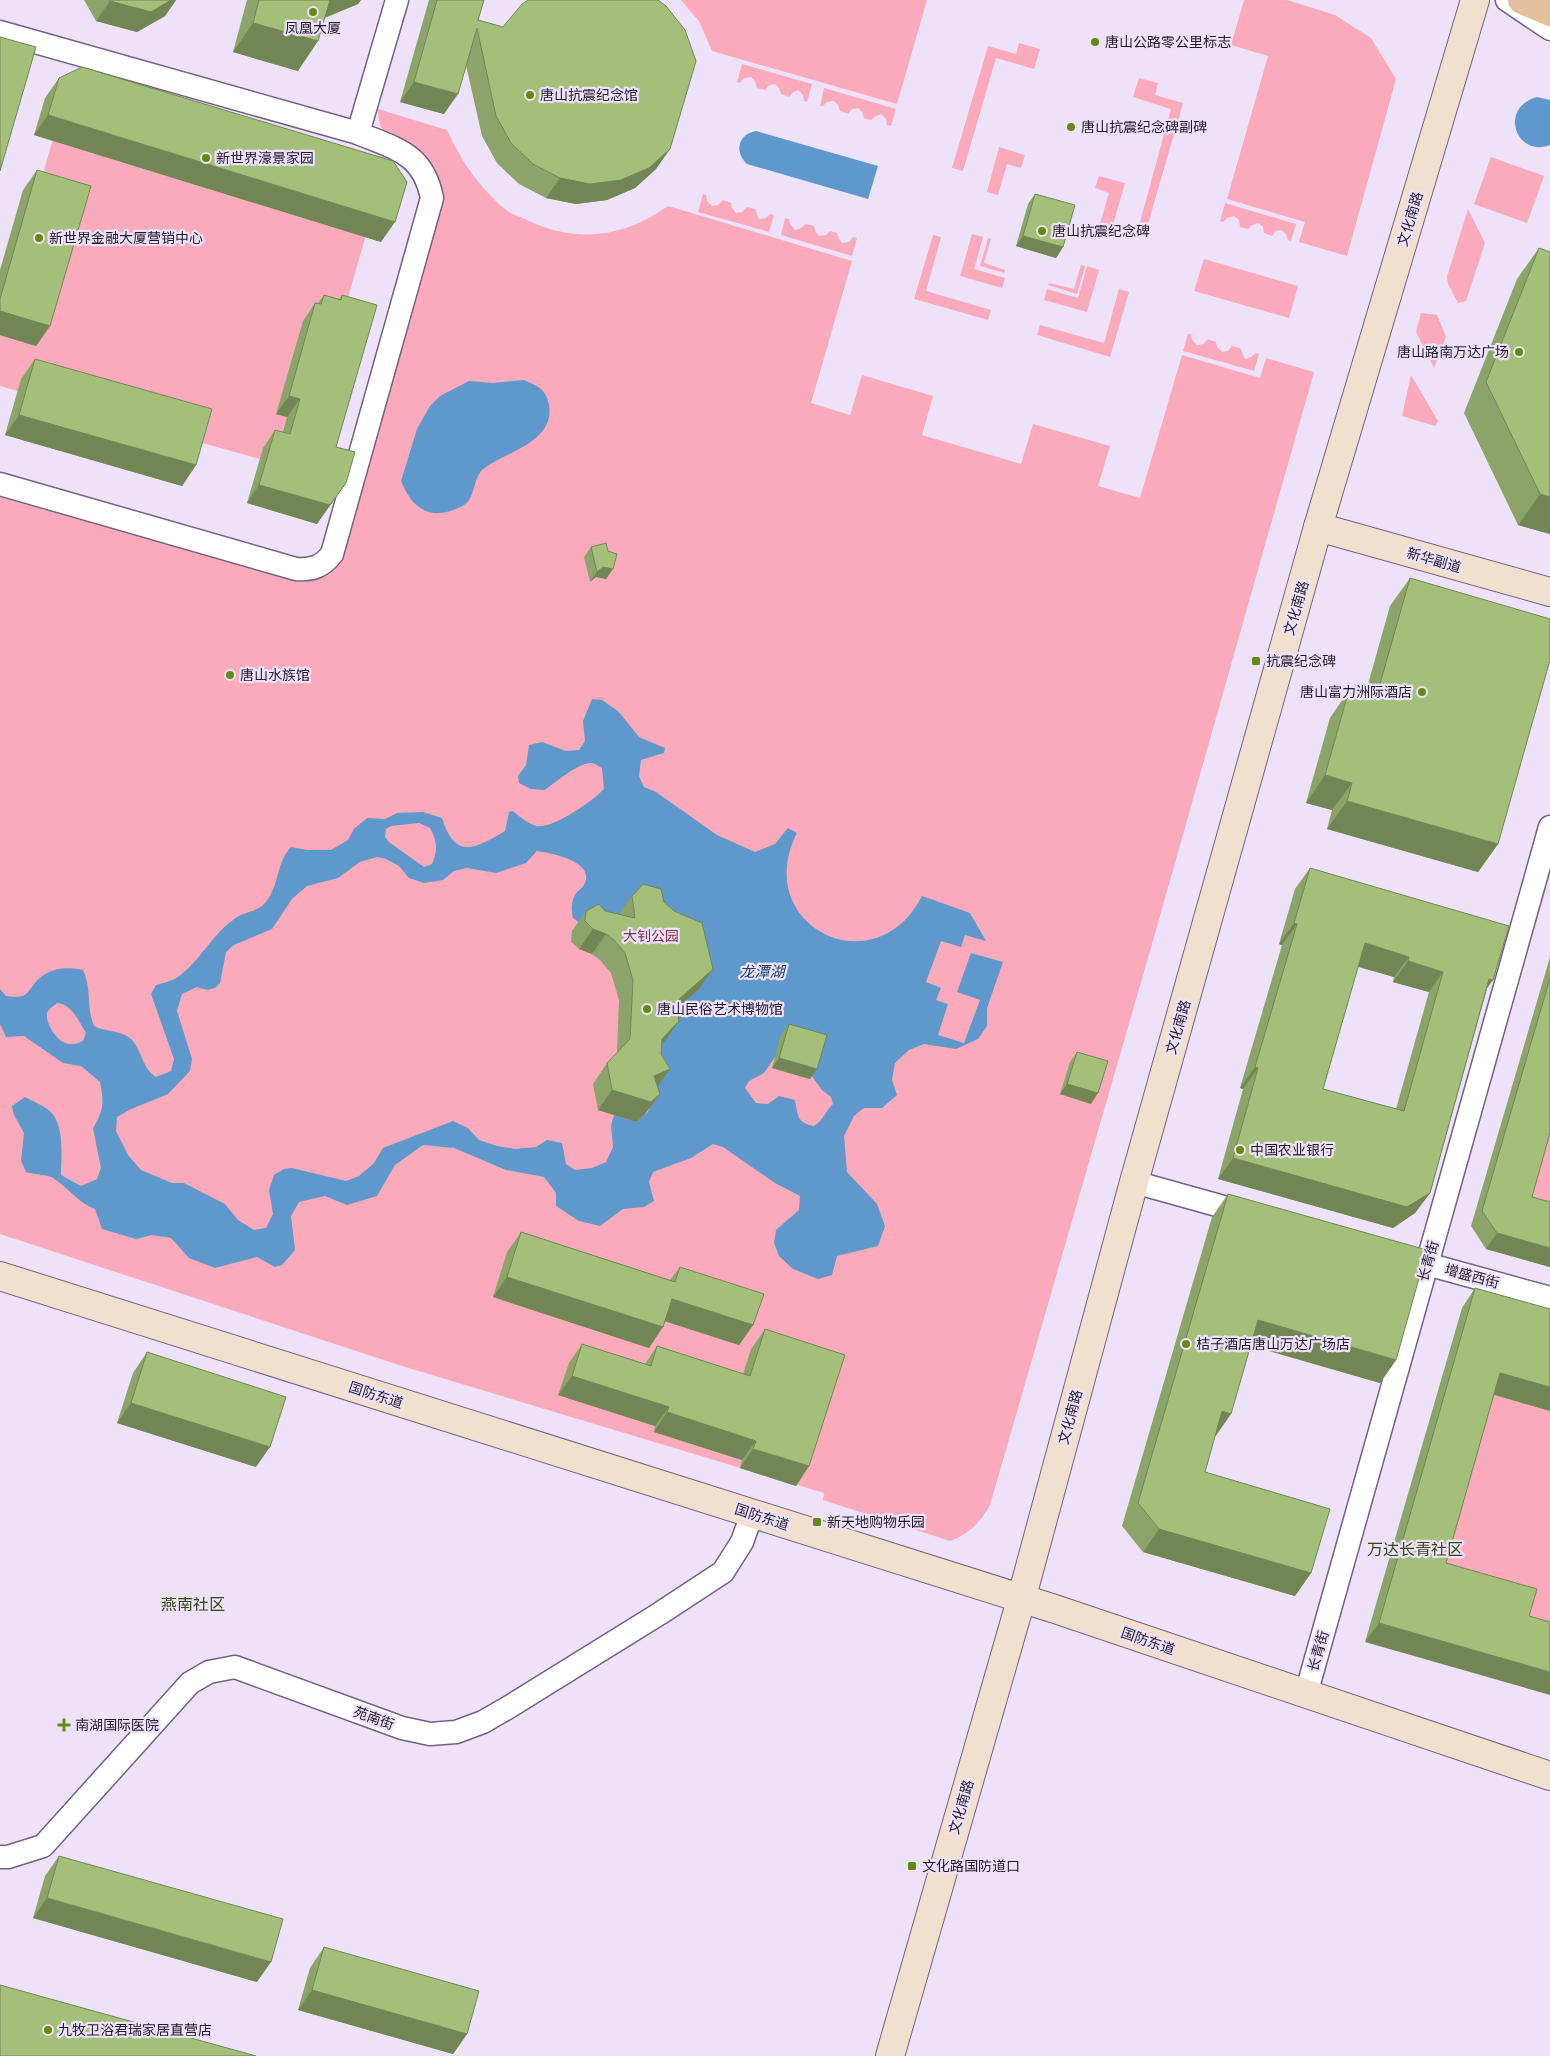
<svg xmlns="http://www.w3.org/2000/svg" width="1550" height="2056" viewBox="0 0 1550 2056" font-family="Quicksand,'Noto Sans SC',sans-serif">
<style>
.green{fill:#faaaba}
.water{fill:#5f99cc;fill-rule:evenodd}
.lines{fill:none;stroke-linecap:round;stroke-linejoin:round}
.street-casing{stroke:#736185;stroke-width:25}
.secondary-casing{stroke:#736185;stroke-width:30}
.primary-casing{stroke:#926a47;stroke-width:30}
.street{stroke:#fff;stroke-width:22}
.secondary{stroke:#f1e0cd;stroke-width:28}
.primary{stroke:#e3c09b;stroke-width:28}
.wall{fill:#8ca469;fill-rule:evenodd}
.shaded-wall{fill:#728655}
.building{fill:#a3bf7a;stroke:#728655;fill-rule:evenodd}
.poi-dot{fill:#658a11;stroke:#ede2fa;stroke-width:2}
.labels{text-anchor:middle;dominant-baseline:central;stroke-width:4.5;stroke-linejoin:round;paint-order:stroke}
.poi-label{font-size:14px;fill:#201927;stroke:#ede2fa;text-anchor:start}
.street-label{font-size:14px;fill:#201927;stroke:#ede2fa}
.park-label{font-size:14px;fill:#8a2d47;stroke:#ede2fa}
.water-label{font-size:15px;font-style:italic;fill:#174265;stroke:#ede2fa}
.quarter-label{font-size:16px;fill:#344611;stroke:#ede2fa}
</style>
<rect width="100%" height="100%" fill="#ede2fa"/>
<!-- green -->
<g class="green">
<polygon points="681,0 927,0 897,104 712,51 699,21"/>
<polygon points="1244,0 1287,0 1335,15 1371,38 1396,79 1347,256 1299,242 1305,222 1227,199 1268,56 1231,45"/>
<polygon points="1019,43 1040,49 1034,69 996,58 963,171 952,168 988,46 1016,54"/>
<polygon points="742,64 812,84 807,102 804,101 803,95 798,90 793,92 789,97 781,94 779,88 775,84 768,86 765,90 757,88 755,81 751,77 744,78 740,83 737,82"/>
<polygon points="1139,78 1158,83 1155,95 1183,103 1148,224 1140,222 1171,109 1133,97"/>
<polygon points="824,88 896,109 891,126 887,125 886,119 881,114 876,116 871,120 864,118 862,112 858,108 852,109 848,114 840,111 838,105 834,101 827,102 823,106 820,106"/>
<path d="M 378,109 L 447,130 C 460,157 470,174 491,196 C 495,200 500,206 505,209 C 510,214 518,216 525,219 C 575,244 623,238 668,206 L 852,261 L 811,403 L 850,415 L 862,375 L 933,396 L 922,435 L 1021,464 L 1033,424 L 1110,446 L 1098,486 L 1140,498 L 1182,355 L 1260,378 L 1266,358 L 1314,372 L 1154,937 L 990,1505 C 980,1523 969,1534 950,1541 L 823,1500 L 824,1493 L 402,1366 L 0,1234 L 0,497 L 299,582 C 315,580 325,576 337,566 L 443,199 C 439,182 434,166 420,154 C 401,137 378,144 378,109 Z"/>
<polygon points="54,135 369,224 299,470 0,386 0,326"/>
<polygon points="999,147 1025,155 1021,168 1007,164 998,195 987,192"/>
<polygon points="1491,157 1544,176 1527,223 1474,204"/>
<polygon points="1099,176 1125,183 1112,228 1100,224 1109,193 1095,188"/>
<polygon points="703,194 706,195 707,201 712,206 718,205 723,200 731,203 732,208 736,213 742,212 747,207 755,209 759,219 766,218 770,214 774,215 769,232 698,212"/>
<polygon points="1225,203 1296,224 1291,241 1288,240 1286,234 1281,230 1276,231 1272,236 1264,233 1263,227 1258,223 1252,225 1248,229 1240,227 1239,220 1234,216 1227,218 1223,222 1220,221"/>
<polygon points="1468,209 1485,243 1466,301 1458,303 1448,284 1447,277"/>
<polygon points="785,218 789,219 790,224 795,230 801,228 806,224 814,226 815,231 819,236 826,235 830,231 837,233 839,239 842,243 849,242 853,237 857,238 852,256 781,235"/>
<polygon points="972,234 983,237 974,269 1005,278 1002,288 960,276"/>
<polygon points="933,235 941,237 926,291 991,310 988,320 914,299"/>
<polygon points="988,238 991,239 984,263 1005,270 1004,273 980,266"/>
<polygon points="1204,259 1298,286 1289,318 1194,291"/>
<polygon points="1081,265 1085,266 1077,294 1048,285 1049,283 1074,289"/>
<polygon points="1087,266 1099,270 1087,312 1044,300 1047,289 1078,298"/>
<polygon points="1119,289 1129,292 1110,357 1037,335 1040,325 1104,343"/>
<polygon points="1421,313 1437,315 1446,337 1434,368 1416,332"/>
<polygon points="1188,334 1191,334 1192,340 1197,345 1203,344 1208,339 1216,342 1217,347 1222,352 1228,351 1232,346 1240,348 1245,359 1251,357 1256,353 1259,354 1254,371 1183,351"/>
<polygon points="1411,375 1438,421 1435,426 1402,416"/>
<polygon points="1550,1110 1550,1221 1521,1213"/>
<polygon points="1493,1368 1550,1384 1550,1646 1425,1610"/>
</g>
<!-- water -->
<g class="water">
<path d="M 1537,97 L 1550,100 L 1550,145 C 1516,158 1498,108 1537,97 Z"/>
<path d="M 756,131 L 878,166 L 868,199 L 747,164 C 734,152 738,134 756,131 Z"/>
<path d="M 524,380 C 538,386 546,389 549,405 C 555,441 509,451 486,467 C 474,474 476,490 469,500 C 466,505 459,508 453,510 C 426,520 411,505 401,481 L 417,429 L 430,406 L 440,396 L 469,381 L 493,383 Z"/>
<path d="M 592,699 L 602,700 L 618,711 L 639,737 L 665,748 L 664,753 L 641,760 L 639,776 L 644,787 L 656,792 L 717,835 L 755,852 L 775,844 L 788,828 L 797,833 C 750,926 875,988 922,896 L 970,913 L 986,941 L 965,935 L 961,947 L 941,941 L 926,982 L 941,988 L 936,1000 L 948,1004 L 938,1035 L 964,1043 L 980,1000 L 957,992 L 971,953 L 1003,962 L 987,1008 L 987,1026 L 978,1039 L 956,1049 L 924,1044 L 909,1050 L 895,1063 L 892,1080 L 897,1095 L 882,1108 L 864,1108 L 854,1116 L 844,1136 L 847,1172 L 877,1204 L 885,1226 L 878,1246 L 837,1256 L 832,1275 L 818,1279 L 793,1269 L 779,1256 L 774,1243 L 776,1230 L 799,1210 L 800,1196 L 775,1183 L 723,1147 L 713,1144 L 691,1158 L 653,1172 L 649,1182 L 654,1201 L 644,1207 L 623,1209 L 600,1226 L 579,1221 L 556,1206 L 556,1193 L 544,1177 L 506,1170 L 454,1148 L 423,1145 L 395,1165 L 377,1196 L 347,1205 L 325,1196 L 299,1202 L 291,1216 L 295,1250 L 282,1265 L 275,1267 L 257,1257 L 215,1268 L 189,1258 L 171,1238 L 152,1235 L 136,1239 L 102,1229 L 95,1209 C 78,1203 68,1187 53,1178 C 49,1175 33,1174 26,1172 L 21,1161 L 24,1133 L 14,1115 L 12,1106 L 25,1097 C 32,1101 40,1104 46,1108 C 66,1121 61,1155 61,1175 L 81,1186 L 97,1179 L 101,1168 L 93,1128 C 104,1110 104,1103 100,1082 L 81,1066 L 63,1063 L 24,1036 L 6,1037 L 0,1024 L 0,989 L 6,996 C 32,1000 26,989 41,977 C 53,967 69,967 83,970 C 92,989 86,1007 94,1026 C 106,1032 122,1030 132,1040 C 142,1051 142,1068 156,1077 L 171,1071 L 174,1059 L 151,994 L 156,985 C 163,983 172,981 178,977 C 200,961 211,936 233,920 C 247,909 259,915 270,896 C 279,880 278,860 291,847 L 307,850 L 331,850 L 348,840 L 354,829 L 367,818 L 385,819 L 397,813 L 423,812 L 442,818 C 455,860 475,849 505,831 L 509,812 L 513,811 C 520,817 527,823 536,826 C 552,830 594,800 604,789 L 602,768 C 598,766 595,763 591,763 C 580,762 554,783 545,790 L 531,789 L 519,783 L 518,776 L 526,765 L 529,745 L 542,742 L 566,751 L 579,750 L 585,741 L 583,721 ZM 419,823 L 430,828 C 437,840 438,851 432,864 L 424,867 L 389,842 L 385,837 L 386,829 L 391,826 ZM 537,851 C 551,853 594,861 585,883 C 583,887 580,889 577,892 C 571,900 571,908 573,918 L 591,931 L 618,916 L 653,1100 L 648,1112 L 637,1122 L 614,1115 L 611,1126 L 613,1147 L 606,1162 L 592,1168 L 575,1170 L 566,1164 L 562,1143 L 547,1140 L 536,1147 L 515,1149 L 497,1146 L 479,1140 L 468,1128 L 453,1121 L 383,1148 L 374,1163 L 359,1176 L 346,1181 L 292,1168 L 284,1169 L 274,1175 L 269,1190 L 273,1214 L 266,1228 L 254,1230 L 238,1220 L 225,1204 L 184,1183 L 172,1183 L 141,1170 L 128,1155 L 116,1131 L 117,1117 L 129,1110 L 168,1094 L 190,1071 L 192,1059 L 177,1011 L 182,994 L 197,987 L 207,990 L 215,988 L 220,983 L 226,952 L 234,945 L 272,929 L 292,899 L 307,886 L 338,878 L 360,862 L 377,857 L 386,859 L 399,866 L 409,878 L 424,883 L 443,880 L 454,871 L 467,868 L 496,873 L 526,863 ZM 57,1003 C 72,1004 79,1022 86,1033 L 83,1041 C 76,1044 71,1046 63,1042 C 55,1038 43,1019 48,1011 C 50,1008 55,1005 57,1003 ZM 775,1057 L 811,1075 L 822,1090 L 831,1097 L 833,1104 C 825,1111 824,1120 814,1126 C 797,1123 798,1116 795,1100 L 779,1096 L 768,1104 L 756,1103 L 745,1088 L 749,1081 L 764,1073 Z"/>
</g>
<g class="lines">
<!-- street casing -->
<g class="street-casing">
<g id="street">
<polyline points="1507,0 1550,29"/>
<polyline points="0,32 358,133"/>
<path d="M 0,484 L 296,569 C 312,570 322,567 332,554 L 432,198 C 423,153 396,149 358,133 L 397,0"/>
<polyline points="1134,1182 1249,1214"/>
<polyline points="1412,1260 1550,1298"/>
<polyline points="1306,1694 1550,827"/>
<polyline points="0,1857 8,1857 43,1846 190,1683 209,1672 235,1667 402,1728 430,1734 456,1732 483,1722 509,1707 659,1614 723,1572 742,1542 752,1514"/>
</g>
</g>
<!-- secondary casing -->
<g class="secondary-casing">
<g id="secondary">
<polyline points="1318,527 1550,592"/>
<polyline points="0,1276 1055,1609 1550,1776"/>
<polyline points="890,2056 1021,1600 1134,1182 1318,527 1475,0"/>
</g>
</g>
<!-- primary casing -->
<g class="primary-casing">
<polyline id="primary" points="1522,0 1550,12"/>
</g>
<!-- street -->
<use href="#street" class="street"/>
<!-- secondary -->
<use href="#secondary" class="secondary"/>
<!-- primary -->
<use href="#primary" class="primary"/>
</g>
<!-- wall -->
<g class="wall">
<polygon points="84,0 176,0 165,16 137,32 96,21"/>
<polygon points="246,0 361,0 358,4 325,18 298,71 233,52 247,0"/>
<polygon points="429,0 484,0 478,20 503,27 670,149 656,169 635,188 607,200 576,204 546,198 519,184 497,163 482,136 466,65 444,114 400,102"/>
<polygon points="59,78 381,242 34,135 45,98"/>
<polygon points="37,170 50,326 36,346 0,335 0,270 23,190"/>
<polygon points="1035,194 1063,247 1056,258 1016,246 1028,204"/>
<polygon points="1539,248 1550,534 1518,525 1464,413 1517,279"/>
<polygon points="324,295 339,299 342,295 336,447 317,524 247,503 263,448 275,430 283,432 287,417 276,414 303,321 315,303 318,303"/>
<polygon points="35,359 196,465 182,486 5,435 21,379"/>
<polygon points="591,547 608,551 606,579 596,577 590,582 584,557"/>
<polygon points="1410,578 1498,844 1478,872 1327,829 1332,810 1306,803 1330,718 1349,690 1365,695 1390,606"/>
<path d="M 1310,868 L 1487,989 L 1430,1193 L 1415,1213 L 1393,1228 L 1218,1179 L 1243,1089 L 1240,1088 L 1282,945 L 1279,944 L 1295,889 ZM 1358,967 L 1394,977 L 1393,982 L 1429,992 L 1396,1109 L 1323,1089 Z"/>
<polygon points="632,896 664,902 699,989 677,1008 679,1021 665,1041 661,1045 657,1087 660,1094 645,1114 637,1122 598,1110 593,1084 607,1063 617,1053 619,1000 611,973 600,960 592,954 579,949 571,942 572,931 586,911 605,911 619,914"/>
<polygon points="1550,957 1550,1133 1532,1197 1550,1202 1550,1267 1486,1249 1471,1226"/>
<polygon points="789,1024 810,1079 772,1068 781,1034"/>
<polygon points="1077,1052 1091,1104 1060,1094 1070,1062"/>
<polygon points="1228,1194 1396,1360 1380,1383 1251,1346 1215,1437 1205,1472 1311,1573 1295,1596 1143,1552 1122,1526 1212,1217"/>
<polygon points="521,1232 670,1280 680,1267 753,1325 739,1345 665,1321 649,1348 493,1297 507,1252"/>
<polygon points="1475,1288 1550,1309 1550,1411 1494,1395 1446,1563 1365,1642 1462,1308"/>
<polygon points="765,1329 809,1466 796,1486 740,1468 742,1460 654,1432 655,1426 558,1395 569,1363 582,1344 645,1364 657,1346 743,1374 751,1349"/>
<polygon points="147,1352 256,1467 117,1423 133,1373"/>
<polygon points="59,1856 257,1982 33,1918 45,1876"/>
<polygon points="324,1947 467,2034 453,2054 298,2010 310,1968"/>
</g>
<!-- shaded-wall -->
<g class="shaded-wall">
<polygon points="176,0 165,16 137,32 96,21 110,1"/>
<polygon points="328,0 361,0 358,4 311,23"/>
<polygon points="253,23 318,41 298,71 233,52"/>
<polygon points="414,82 458,94 444,114 400,102"/>
<polygon points="48,115 395,222 381,242 34,135"/>
<polygon points="670,149 656,169 635,188 607,200 576,204 546,198 560,178"/>
<polygon points="1023,236 1063,247 1056,258 1016,246"/>
<polygon points="0,311 50,326 36,346 0,335"/>
<polygon points="289,396 300,399 287,417 276,414"/>
<polygon points="19,415 196,465 182,486 5,435"/>
<polygon points="346,483 317,524 247,503 259,485"/>
<polygon points="1540,494 1550,497 1550,534 1518,525"/>
<polygon points="603,567 613,569 606,579 596,577 590,582 597,572"/>
<polygon points="1325,775 1352,783 1332,810 1306,803"/>
<polygon points="1347,801 1498,844 1478,872 1327,829"/>
<polygon points="1294,923 1297,924 1282,945 1279,944"/>
<polygon points="593,929 606,934 592,954 579,949"/>
<polygon points="1365,943 1409,957 1394,977 1350,964"/>
<polygon points="1408,961 1443,972 1429,992 1393,982"/>
<polygon points="713,969 699,989 662,1022 676,1002"/>
<polygon points="1489,979 1493,980 1478,1001"/>
<polygon points="679,1021 665,1041 648,1059 662,1039"/>
<polygon points="779,1058 817,1069 810,1079 772,1068"/>
<polygon points="1255,1067 1258,1068 1243,1089 1240,1088"/>
<polygon points="670,1069 656,1089 654,1076"/>
<polygon points="1067,1084 1098,1093 1091,1104 1060,1094"/>
<polygon points="612,1090 660,1094 645,1114 637,1122 598,1110"/>
<polygon points="1233,1158 1430,1193 1415,1213 1393,1228 1218,1179"/>
<polygon points="1497,1233 1550,1248 1550,1267 1486,1249"/>
<polygon points="507,1277 663,1327 649,1348 493,1297"/>
<polygon points="672,1299 753,1325 739,1345 658,1319"/>
<polygon points="1258,1320 1396,1360 1380,1383 1242,1343"/>
<polygon points="1500,1373 1550,1387 1550,1411 1486,1392"/>
<polygon points="572,1376 669,1407 655,1426 558,1395"/>
<polygon points="131,1403 270,1447 256,1467 117,1423"/>
<polygon points="1222,1411 1231,1414 1215,1437"/>
<polygon points="667,1412 756,1441 742,1460 654,1432"/>
<polygon points="753,1449 809,1466 796,1486 740,1468"/>
<polygon points="1159,1529 1311,1573 1295,1596 1143,1552"/>
<polygon points="1379,1623 1550,1672 1550,1695 1365,1642"/>
<polygon points="47,1898 271,1962 257,1982 33,1918"/>
<polygon points="312,1990 467,2034 453,2054 298,2010"/>
</g>
<!-- building -->
<g class="building">
<polygon points="110,0 171,0 151,12 110,1"/>
<polygon points="259,0 330,0 318,41 253,23"/>
<polygon points="437,0 484,0 478,20 503,27 522,4 528,0 658,0 666,6 685,30 696,61 670,149 649,168 621,180 590,184 560,178 533,164 511,143 496,116 477,28 458,94 414,82"/>
<polygon points="0,37 36,47 0,171"/>
<polygon points="82,67 393,161 407,182 395,222 48,115 59,78"/>
<polygon points="37,170 91,186 50,326 0,311 0,299"/>
<polygon points="1035,194 1075,205 1063,247 1023,236"/>
<polygon points="1539,248 1550,252 1550,497 1540,494 1486,382"/>
<polygon points="324,295 341,300 342,295 377,305 336,447 355,452 346,483 330,505 259,485 275,430 290,434 300,399 289,396 315,303 321,304"/>
<polygon points="35,359 212,409 196,465 19,415"/>
<polygon points="606,543 608,551 617,554 613,569 603,567 597,572 591,547"/>
<polygon points="1410,578 1550,619 1550,660 1498,844 1347,801 1352,783 1325,775 1349,690 1376,698"/>
<path d="M 1310,868 L 1509,926 L 1493,980 L 1489,979 L 1430,1193 L 1407,1207 L 1233,1158 L 1258,1068 L 1255,1067 L 1297,924 L 1294,923 ZM 1365,943 L 1409,957 L 1408,961 L 1443,972 L 1404,1111 L 1323,1089 Z"/>
<polygon points="643,884 661,889 664,902 674,911 702,923 713,969 676,1002 679,1021 662,1039 661,1054 670,1069 654,1076 660,1094 651,1102 612,1090 607,1063 630,1039 633,980 625,953 614,940 606,934 593,929 585,921 586,911 599,904 605,911 635,918 632,896"/>
<polygon points="1550,978 1550,1133 1532,1197 1550,1202 1550,1248 1497,1233 1482,1211"/>
<polygon points="789,1024 827,1035 817,1069 779,1058"/>
<polygon points="1077,1052 1108,1061 1098,1093 1067,1084"/>
<polygon points="1228,1194 1427,1250 1396,1360 1258,1320 1231,1414 1222,1411 1205,1472 1330,1509 1311,1573 1159,1529 1138,1503"/>
<polygon points="521,1232 675,1282 680,1267 764,1294 753,1325 672,1299 663,1327 507,1277"/>
<polygon points="1475,1288 1550,1309 1550,1387 1500,1373 1446,1563 1537,1589 1529,1616 1550,1622 1550,1672 1379,1623"/>
<polygon points="765,1329 845,1355 809,1466 753,1449 756,1441 667,1412 669,1407 572,1376 582,1344 651,1366 657,1346 750,1376"/>
<polygon points="147,1352 286,1397 270,1447 131,1403"/>
<polygon points="59,1856 283,1919 271,1962 47,1898"/>
<polygon points="324,1947 479,1991 467,2034 312,1990"/>
<polygon points="0,1985 256,2056 0,2056"/>
</g>
<!-- markers -->
<g class="poi-dot">
<circle cx="313" cy="12" r="5"/>
<circle cx="1095" cy="42" r="5"/>
<circle cx="530" cy="95" r="5"/>
<circle cx="1071" cy="127" r="5"/>
<circle cx="206" cy="158" r="5"/>
<circle cx="1042" cy="231" r="5"/>
<circle cx="39" cy="238" r="5"/>
<circle cx="1519" cy="352" r="5"/>
<rect x="1251" y="656" width="10" height="10" rx="2.5"/>
<circle cx="230" cy="675" r="5"/>
<circle cx="1422" cy="692" r="5"/>
<circle cx="647" cy="1009" r="5"/>
<circle cx="1240" cy="1150" r="5"/>
<circle cx="1186" cy="1344" r="5"/>
<rect x="812" y="1517" width="10" height="10" rx="2.5"/>
<path d="M61.5 1717.5h5v5h5v5h-5v5h-5v-5h-5v-5h5z"/>
<rect x="907" y="1861" width="10" height="10" rx="2.5"/>
<circle cx="48" cy="2030" r="5"/>
</g>
<g class="labels">
<!-- poi labels -->
<g class="poi-label">
<text x="313" y="28" text-anchor="middle">凤凰大厦</text>
<text x="1105" y="42">唐山公路零公里标志</text>
<text x="540" y="95">唐山抗震纪念馆</text>
<text x="1081" y="127">唐山抗震纪念碑副碑</text>
<text x="216" y="158">新世界濠景家园</text>
<text x="1052" y="231">唐山抗震纪念碑</text>
<text x="49" y="238">新世界金融大厦营销中心</text>
<text x="1509" y="352" text-anchor="end">唐山路南万达广场</text>
<text x="1266" y="661">抗震纪念碑</text>
<text x="240" y="675">唐山水族馆</text>
<text x="1412" y="692" text-anchor="end">唐山富力洲际酒店</text>
<text x="657" y="1009">唐山民俗艺术博物馆</text>
<text x="1250" y="1150">中国农业银行</text>
<text x="1196" y="1344">桔子酒店唐山万达广场店</text>
<text x="827" y="1522">新天地购物乐园</text>
<text x="75" y="1725">南湖国际医院</text>
<text x="922" y="1866">文化路国防道口</text>
<text x="58" y="2030">九牧卫浴君瑞家居直营店</text>
</g>
<!-- street labels -->
<g class="street-label">
<text transform="translate(1410 219) rotate(-73)">文化南路</text>
<text transform="translate(1434 560) rotate(16)">新华副道</text>
<text transform="translate(1296 608) rotate(-74)">文化南路</text>
<text transform="translate(1178 1027) rotate(-74)">文化南路</text>
<text transform="translate(1428 1261) rotate(-74)">长青街</text>
<text transform="translate(1472 1276) rotate(15)">增盛西街</text>
<text transform="translate(376 1395) rotate(18)">国防东道</text>
<text transform="translate(1070 1417) rotate(-75)">文化南路</text>
<text transform="translate(762 1517) rotate(18)">国防东道</text>
<text transform="translate(1148 1641) rotate(19)">国防东道</text>
<text transform="translate(1318 1651) rotate(-74)">长青街</text>
<text transform="translate(374 1718) rotate(20)">苑南街</text>
<text transform="translate(961 1807) rotate(-74)">文化南路</text>
</g>
<!-- park labels -->
<g class="park-label">
<text x="651" y="936">大钊公园</text>
</g>
<!-- water labels -->
<g class="water-label">
<text x="762" y="971">龙潭湖</text>
</g>
<!-- quarter labels -->
<g class="quarter-label">
<text x="1415" y="1549">万达长青社区</text>
<text x="193" y="1604">燕南社区</text>
</g>
</g>
</svg>
